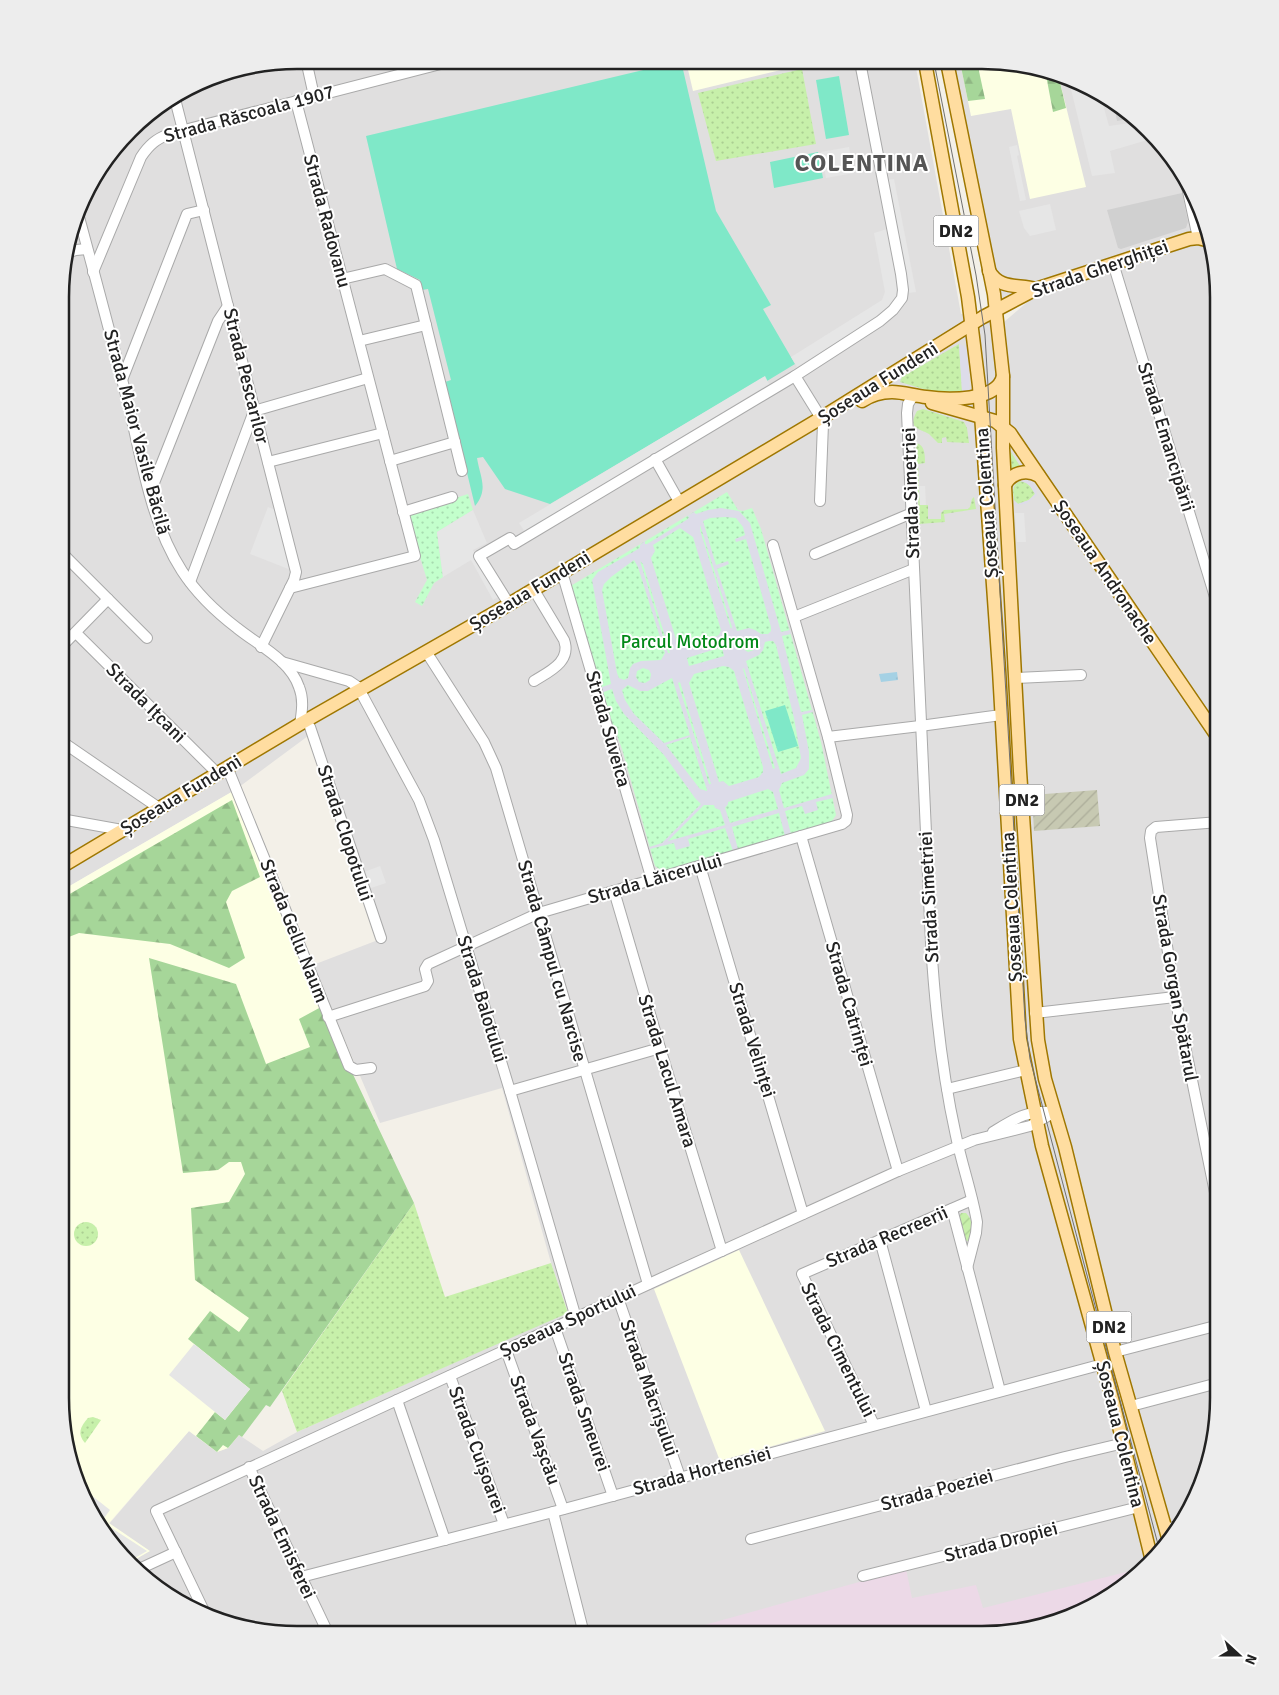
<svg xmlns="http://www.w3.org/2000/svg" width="1279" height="1695" viewBox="0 0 1279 1695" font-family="Signika,sans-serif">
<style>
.residential{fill:#e0dfdf}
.industrial{fill:#ecd9e7}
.education{fill:#fdffe4}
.religious{fill:#d0d0d0}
.construction{fill:url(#construction-furrows)}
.grass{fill:url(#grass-dots)}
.forest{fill:url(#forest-firs)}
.park{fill:url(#park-dots)}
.garden{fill:url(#garden-furrows)}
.pitch{fill:#7fe8c8}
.parking{fill:#e6e6e6}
.plaza{fill:#dddce9;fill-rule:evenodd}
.water{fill:url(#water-ripples)}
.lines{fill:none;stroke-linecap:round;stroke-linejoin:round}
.minor-casing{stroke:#a9a9a9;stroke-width:12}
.major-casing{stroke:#9f7700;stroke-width:15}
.minor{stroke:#fff;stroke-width:10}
.major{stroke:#ffdda0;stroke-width:12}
.tram{stroke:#707070;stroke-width:1}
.labels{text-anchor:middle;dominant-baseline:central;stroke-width:4;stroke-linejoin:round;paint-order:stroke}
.shield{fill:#fff;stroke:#646464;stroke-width:1}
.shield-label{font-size:18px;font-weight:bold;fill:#222}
.street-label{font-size:19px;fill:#222;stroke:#fff}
.park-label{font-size:19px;fill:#028918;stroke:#fff}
.district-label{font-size:24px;font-weight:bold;letter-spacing:1px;fill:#555;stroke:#fff}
.rim{fill:none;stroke:#222;stroke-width:2.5}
</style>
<defs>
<pattern id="construction-furrows" width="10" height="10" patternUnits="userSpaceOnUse" patternTransform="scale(1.25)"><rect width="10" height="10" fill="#c7c9b2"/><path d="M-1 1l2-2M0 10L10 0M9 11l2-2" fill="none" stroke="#abac99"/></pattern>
<pattern id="grass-dots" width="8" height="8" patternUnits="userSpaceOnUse" patternTransform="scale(1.25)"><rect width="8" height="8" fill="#c7f0aa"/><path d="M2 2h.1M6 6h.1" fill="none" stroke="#abce92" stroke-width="1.8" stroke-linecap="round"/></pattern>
<pattern id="forest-firs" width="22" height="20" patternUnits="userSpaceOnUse" patternTransform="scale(1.25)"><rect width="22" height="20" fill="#a6d699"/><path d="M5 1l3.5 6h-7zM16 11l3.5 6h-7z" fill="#8fb784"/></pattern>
<pattern id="park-dots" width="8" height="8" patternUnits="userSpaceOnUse" patternTransform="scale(1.25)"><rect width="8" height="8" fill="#c3ffcc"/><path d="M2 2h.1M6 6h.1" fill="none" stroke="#a7daaf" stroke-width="1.8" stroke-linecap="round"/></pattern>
<pattern id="garden-furrows" width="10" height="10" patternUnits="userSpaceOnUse" patternTransform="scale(1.25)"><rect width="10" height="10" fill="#c7f0aa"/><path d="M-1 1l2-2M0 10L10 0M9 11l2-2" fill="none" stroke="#abce92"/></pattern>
<pattern id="water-ripples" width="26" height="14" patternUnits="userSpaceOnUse" patternTransform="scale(1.25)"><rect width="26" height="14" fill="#a5d1e4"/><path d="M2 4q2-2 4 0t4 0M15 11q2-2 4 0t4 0" fill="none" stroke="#8eb3c3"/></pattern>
</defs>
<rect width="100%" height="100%" fill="#f3f0e8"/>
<!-- residential -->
<g class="residential">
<polygon points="297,60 915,62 961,314 1004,322 1038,293 1119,265 1202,242 1207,244 1219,297 1218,1414 1206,1474 1179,1530 1138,1576 1087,1610 982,1635 266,1633 165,1595 129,1563 149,1551 109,1524 189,1431 217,1452 228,1448 239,1435 263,1451 297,1432 568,1312 551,1263 502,1088 380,1123 313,965 378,940 308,736 235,790 61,891 62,266 92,179 141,119 221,73"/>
<polygon points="944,62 1013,62 1072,78 1126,109 1194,192 1205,237 993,306"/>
</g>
<!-- industrial -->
<polygon class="industrial" points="1146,1567 1138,1576 1087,1610 982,1635 672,1634 906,1569 912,1598 976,1585 983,1608"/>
<!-- education -->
<g class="education">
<polygon points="686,61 801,61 802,65 693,91"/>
<polygon points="960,62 1013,62 1058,74 1086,187 1030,199 1011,109 971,116"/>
<polygon points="235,790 397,1203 242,1437 239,1435 228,1448 217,1452 189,1431 109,1523 150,1551 129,1563 119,1554 85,1503 60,1398 61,891"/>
<polygon points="739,1250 825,1431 720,1461 654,1289"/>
</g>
<!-- religious -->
<g class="religious">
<polygon points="1113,101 1126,109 1134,118 1117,121"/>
<polygon points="1182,193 1188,222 1186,228 1121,249 1118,248 1107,210"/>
</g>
<!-- construction -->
<polygon class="construction" points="1097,790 1100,826 1034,831 1032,795"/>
<!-- grass -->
<g class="grass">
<polygon points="802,69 816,144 716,161 698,93"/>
<polygon points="959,344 962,391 937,393 900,382 902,377"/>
<path d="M 923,409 L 964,422 L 967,428 L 969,443 L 947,442 L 946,437 L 942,438 L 942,443 L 938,443 C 935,440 932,437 929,434 C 919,428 907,429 917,411 Z"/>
<path d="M 916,443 C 925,445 925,455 925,463 L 918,464 L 920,505 L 928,505 L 928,519 L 941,519 L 941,513 L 944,510 L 968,509 L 970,507 L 972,499 L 974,497 L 976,509 L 944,514 L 945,522 L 919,524 Z"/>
<polygon points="1009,449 1020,466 1020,468 1010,473"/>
<path d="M 1020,481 C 1028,481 1032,488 1035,494 L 1029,500 L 1018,504 L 1014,500 C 1012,492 1012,485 1020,481 Z"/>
<polygon points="414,1203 445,1297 551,1263 568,1313 297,1432 282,1391"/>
<circle cx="86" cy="1234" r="12"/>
<path d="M 93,1417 L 101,1420 L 85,1443 C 77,1434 80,1427 88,1418 Z"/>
</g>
<!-- forest -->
<g class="forest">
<polygon points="960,62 977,62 985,99 968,101"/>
<polygon points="1045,70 1058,74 1066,108 1053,112"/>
<polygon points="232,800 260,877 232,891 226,902 245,958 229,968 170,944 79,933 61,940 61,899"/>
<polygon points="149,958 236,984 266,1064 310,1047 299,1019 321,1007 414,1203 270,1407 266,1405 242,1437 239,1435 228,1448 223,1445 217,1452 196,1436 215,1412 225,1420 250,1389 188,1339 210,1311 239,1332 249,1318 195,1280 191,1208 229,1202 245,1174 241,1162 229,1162 218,1170 183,1173"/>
</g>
<!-- park -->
<g class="park">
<polygon points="727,492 738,510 743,511 752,508 761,529 821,742 836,815 832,821 829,824 662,871 655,866 622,749 614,727 610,720 569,587"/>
<polygon points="468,494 473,510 437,532 443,577 434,583 422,606 415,602 427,580 407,514"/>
</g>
<!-- garden -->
<path class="garden" d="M 961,1213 L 966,1213 C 974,1220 973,1233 968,1241 L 965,1240 L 959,1217 Z"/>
<!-- pitch -->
<g class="pitch">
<path d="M 681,61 L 716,211 L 771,305 L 763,309 L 795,364 L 767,381 L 764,377 L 550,504 L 505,489 L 483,457 L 477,458 C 480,477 489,489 475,506 L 445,382 L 451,380 L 428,289 L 422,290 L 420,280 L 397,269 L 366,136 Z"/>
<polygon points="839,76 849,135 826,139 816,80"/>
<polygon points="818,152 823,178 774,188 770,162"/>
<polygon points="785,705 798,746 778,752 765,711"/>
</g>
<!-- parking -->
<g class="parking">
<polygon points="1068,77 1100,94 1109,126 1137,122 1151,139 1110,151 1115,173 1092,176"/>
<polygon points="1017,145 1019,155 1017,156 1026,200 1020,201 1009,147"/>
<polygon points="849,147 854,173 826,178 821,152"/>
<polygon points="894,179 916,292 908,293 886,180"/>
<polygon points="1050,204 1056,230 1030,236 1024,228 1019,211"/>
<polygon points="887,229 899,288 897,297 893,304 881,315 797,367 791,357 882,300 885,292 874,233"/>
<polygon points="765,376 769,384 525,532 519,523"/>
<polygon points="919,486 925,486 926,505 920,505"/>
<polygon points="268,507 281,512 296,572 250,554"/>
<polygon points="473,510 487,543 473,550 498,597 493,600 471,560 443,577 437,532"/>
<polygon points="1015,513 1024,513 1026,542 1017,542"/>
<polygon points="380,866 386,883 365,890 359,874"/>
<polygon points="194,1344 250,1389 225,1420 169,1375"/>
<polygon points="81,1487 110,1510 99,1525 85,1503"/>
<polygon points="110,1527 147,1551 128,1562 119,1554 104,1532"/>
</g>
<!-- plaza -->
<g class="plaza">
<polygon points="959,344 964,346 967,350 970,390 967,391 962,391"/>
<path d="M 1024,477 L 1033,483 L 1036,489 L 1037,495 L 1026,504 L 1014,505 L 1012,504 L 1011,483 ZM 1020,481 L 1026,483 L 1030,486 L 1035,494 L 1029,500 L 1018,504 L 1014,501 L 1013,491 L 1014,485 Z"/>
<path d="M 721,508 L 739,511 L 750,523 L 781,632 L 790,630 L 791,634 L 782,636 L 801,712 L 812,710 L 813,712 L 802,715 L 809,752 L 809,769 L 804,775 L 782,783 L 779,790 L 784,808 L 832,794 L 833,798 L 816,802 L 818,810 L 805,814 L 802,806 L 785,811 L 791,834 L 785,836 L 779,813 L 732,827 L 738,849 L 733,851 L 725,828 L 688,839 L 690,846 L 676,850 L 674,843 L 650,849 L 649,847 L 662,843 L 701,804 L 695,798 L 664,755 L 624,714 L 616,701 L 612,689 L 601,693 L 599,688 L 611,684 L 592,580 L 598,572 L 640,548 L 640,545 L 645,541 L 645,544 L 647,544 L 688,519 L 689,517 L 687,516 L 694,512 L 696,514 L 708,510 ZM 725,517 L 736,518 L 743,527 L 745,535 L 735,539 L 736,542 L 746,539 L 771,627 L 771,631 L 768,634 L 761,634 L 755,630 L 749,628 L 737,631 L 717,569 L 729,564 L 728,561 L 716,565 L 703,521 L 710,518 ZM 700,525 L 732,627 L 731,629 L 700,530 ZM 680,528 L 693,537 L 721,630 L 719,635 L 715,637 L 712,641 L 690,648 L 684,646 L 679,649 L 651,558 L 655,551 L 653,545 ZM 634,560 L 638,567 L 665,653 L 661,660 L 641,661 L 633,664 L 630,668 L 628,678 L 624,680 L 619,678 L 617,673 L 602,590 L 604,584 L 611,577 ZM 640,561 L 643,564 L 670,653 L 668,653 ZM 750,636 L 755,640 L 756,646 L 754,650 L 748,652 L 743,649 L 741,643 L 745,637 ZM 769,641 L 773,641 L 776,645 L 794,718 L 801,758 L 796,768 L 781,774 L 746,661 L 759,655 L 763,650 L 765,642 ZM 722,647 L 724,656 L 689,666 L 687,658 ZM 723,666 L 729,667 L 734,671 L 763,767 L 763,772 L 759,777 L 729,786 L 723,781 L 719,782 L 689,683 L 694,674 ZM 643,668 L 649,670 L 651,674 L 650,680 L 645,683 L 639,682 L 636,677 L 637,671 ZM 744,668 L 775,768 L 773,769 L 743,669 ZM 672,678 L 690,735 L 664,743 L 634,714 L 625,700 L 622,690 L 628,685 L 640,691 L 648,691 ZM 680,682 L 711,784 L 709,784 L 678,683 ZM 690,737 L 707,790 L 707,791 L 700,789 L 666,745 ZM 768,789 L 773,792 L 778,809 L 730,823 L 725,808 L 728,804 L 728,802 ZM 704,805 L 714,805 L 715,808 L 720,810 L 725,825 L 668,841 Z"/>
</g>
<!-- water -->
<polygon class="water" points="897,672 898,680 881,682 879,674"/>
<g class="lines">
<!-- minor casing -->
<g class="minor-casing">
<g id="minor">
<polyline points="306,60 314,96"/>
<polyline points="175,99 296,572 294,580 261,647"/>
<polyline points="1186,182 1198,238"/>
<path d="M 79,217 C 96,280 113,343 129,407 C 142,462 151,523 182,571 C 197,594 216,612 237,628 C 258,645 290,660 299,687 C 304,699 302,712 300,724"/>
<polyline points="66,253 76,250 87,249"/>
<polyline points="1113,263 1219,610"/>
<path d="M 93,272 L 141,157 C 149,145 156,139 169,134 L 456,60"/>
<polyline points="342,279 385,269 416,285 462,471"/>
<polyline points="359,341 426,325"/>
<polyline points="795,376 821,418"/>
<polyline points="122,380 187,214 204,210"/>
<path d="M 913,396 L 908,404 L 907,413 L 931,943 C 935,1008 942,1073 956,1136 C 962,1165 972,1193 977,1222 L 976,1233 L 967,1268"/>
<polyline points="655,459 677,498 678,503"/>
<polyline points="390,461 455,442"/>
<polyline points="268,462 383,433"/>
<polyline points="150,493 218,321 228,306"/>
<polyline points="820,501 823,424"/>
<polyline points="403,512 452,497"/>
<polyline points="62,553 147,638"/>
<polyline points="815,554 912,513"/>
<polyline points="564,579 652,880"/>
<polyline points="190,582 254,411 368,378"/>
<polyline points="290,588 415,556 296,101"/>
<polyline points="509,604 479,556 510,538 514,544 795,376 880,321 893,310 902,298 903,290 901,274 860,62"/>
<polyline points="794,617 914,569"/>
<polyline points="76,633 217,773"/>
<polyline points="61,647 108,599"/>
<polyline points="427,653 484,742 496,768 648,1284"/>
<polyline points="282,662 349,681 358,687 419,800 434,840 510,1091 576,1318"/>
<polyline points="1016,678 1081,675"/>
<path d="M 534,681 C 548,672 572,662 564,640 L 537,595"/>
<polyline points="310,727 381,938"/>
<polyline points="828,737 920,726 1001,715"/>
<polyline points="61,741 159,808"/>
<polyline points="230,774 349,1066 356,1070 371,1068"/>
<polyline points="61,819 122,830"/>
<polyline points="801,836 898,1171"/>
<polyline points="700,866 803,1214"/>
<polyline points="614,891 660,1048 722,1251"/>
<polyline points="1035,1013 1175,997"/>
<polyline points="328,1017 425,986 428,981 425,969 428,964 539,913 801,836 842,824 846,821 847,815 828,737 773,545"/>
<polyline points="947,1089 1026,1070"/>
<polyline points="510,1091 660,1048"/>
<path d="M 993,1132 C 1016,1118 1027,1110 1055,1112"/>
<polyline points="952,1209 1000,1391"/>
<polyline points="1219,1212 1175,997 1150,838 1151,831 1156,827 1219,822"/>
<polyline points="880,1240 926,1411"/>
<polyline points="618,1298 680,1477"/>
<polyline points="555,1328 613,1496"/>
<polyline points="506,1350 563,1509"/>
<polyline points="1115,1352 1219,1325"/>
<polyline points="450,1376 504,1524"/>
<polyline points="397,1400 445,1540"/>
<polyline points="1131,1406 1218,1383"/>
<polyline points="874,1425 802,1274 972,1200"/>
<polyline points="249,1467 328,1633"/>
<polyline points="553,1512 584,1634"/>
<polyline points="1166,1529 1181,1525"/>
<polyline points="751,1539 1065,1457 1124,1443"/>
<polyline points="137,1570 176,1552"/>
<polyline points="863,1576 1139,1507"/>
<polyline points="301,1577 553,1512 1103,1364"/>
<polyline points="203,1609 156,1511 662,1278 898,1171 974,1140 1030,1126 1055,1112"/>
</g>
</g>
<!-- major casing -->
<g class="major-casing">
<g id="major">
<polyline points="925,62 968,297 979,386 999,670 1020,1039 1042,1146 1113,1402 1152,1561"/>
<polyline points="947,62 994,294 1003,376 1003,448 1020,771 1038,1040 1045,1079 1065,1147 1115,1352 1169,1541"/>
<path d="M 989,271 C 1000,290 1018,284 1036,289"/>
<path d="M 862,401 C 871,395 881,392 892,392 C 903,392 915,396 926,397 C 946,400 998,402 1003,376"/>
<polyline points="932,403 995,421 1010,433 1219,739"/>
<path d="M 1005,485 C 1012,472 1027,469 1039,476"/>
<polyline points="61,867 300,724 501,609 821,418 983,317 1036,289 1189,239 1198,238 1206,240"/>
</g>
</g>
<!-- minor -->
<use href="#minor" class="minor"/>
<!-- major -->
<use href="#major" class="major"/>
<!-- tram -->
<polyline class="tram" points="934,62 976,275 985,335 1025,1020 1030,1059 1160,1552"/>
</g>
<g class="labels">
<!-- shield labels -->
<g class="shield">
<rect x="933.5" y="215.5" width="45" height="31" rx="4"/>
<rect x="999.5" y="784.5" width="45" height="31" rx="4"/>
<rect x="1086.5" y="1311.5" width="45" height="31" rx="4"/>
</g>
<g class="shield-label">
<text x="956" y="231">DN2</text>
<text x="1022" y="800">DN2</text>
<text x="1109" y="1327">DN2</text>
</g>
<!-- street labels -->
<g class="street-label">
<text transform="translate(249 114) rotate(-15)">Strada Răscoala 1907</text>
<text transform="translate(327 221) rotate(75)">Strada Radovanu</text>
<text transform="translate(1100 269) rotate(-19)">Strada Gherghiței</text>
<text transform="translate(246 376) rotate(76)">Strada Pescarilor</text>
<text transform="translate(878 383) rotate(-32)">Șoseaua Fundeni</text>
<text transform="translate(137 432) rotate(75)">Strada Maior Vasile Băcilă</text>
<text transform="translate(1166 437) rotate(73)">Strada Emancipării</text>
<text transform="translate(911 493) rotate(-92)">Strada Simetriei</text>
<text transform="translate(987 503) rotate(-94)">Șoseaua Colentina</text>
<text transform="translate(1105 572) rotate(56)">Șoseaua Andronache</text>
<text transform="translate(530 591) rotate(-31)">Șoseaua Fundeni</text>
<text transform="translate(146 703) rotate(45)">Strada Ițcani</text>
<text transform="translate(608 729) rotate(74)">Strada Suveica</text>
<text transform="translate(181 795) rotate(-31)">Șoseaua Fundeni</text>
<text transform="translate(345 833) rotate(72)">Strada Clopotului</text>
<text transform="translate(655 879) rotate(-16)">Strada Lăicerului</text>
<text transform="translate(929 897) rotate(-93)">Strada Simetriei</text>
<text transform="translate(1012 907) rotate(-93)">Șoseaua Colentina</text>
<text transform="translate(294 931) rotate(68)">Strada Gellu Naum</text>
<text transform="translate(552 961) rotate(74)">Strada Câmpul cu Narcise</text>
<text transform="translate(1175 988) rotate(80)">Strada Gorgan Spătarul</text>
<text transform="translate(482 999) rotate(73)">Strada Balotului</text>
<text transform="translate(849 1004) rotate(74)">Strada Catrinței</text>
<text transform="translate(752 1040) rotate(73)">Strada Velinței</text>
<text transform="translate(667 1071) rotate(73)">Strada Lacul Amara</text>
<text transform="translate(887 1237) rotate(-23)">Strada Recreerii</text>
<text transform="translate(568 1321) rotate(-25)">Șoseaua Sportului</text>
<text transform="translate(838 1350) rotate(64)">Strada Cimentului</text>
<text transform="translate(649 1388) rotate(71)">Strada Măcrișului</text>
<text transform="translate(584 1412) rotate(71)">Strada Smeurei</text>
<text transform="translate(535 1430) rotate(70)">Strada Vașcău</text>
<text transform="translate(1120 1434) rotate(76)">Șoseaua Colentina</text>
<text transform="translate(477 1450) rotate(70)">Strada Cuișoarei</text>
<text transform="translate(702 1471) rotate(-15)">Strada Hortensiei</text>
<text transform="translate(937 1490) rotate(-15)">Strada Poeziei</text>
<text transform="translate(282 1537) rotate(65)">Strada Emisferei</text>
<text transform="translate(1001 1542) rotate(-14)">Strada Dropiei</text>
</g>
<!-- park labels -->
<g class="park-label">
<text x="690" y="642">Parcul Motodrom</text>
</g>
<!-- district labels -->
<g class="district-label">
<text x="862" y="163">COLENTINA</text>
</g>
</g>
<!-- crop -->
<path d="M0 0H1279V1695H0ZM297 69H982A228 228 0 0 1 1210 297V1398A228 228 0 0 1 982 1626H297A228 228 0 0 1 69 1398V297A228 228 0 0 1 297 69Z" fill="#ededed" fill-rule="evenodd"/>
<path class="rim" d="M297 69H982A228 228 0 0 1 1210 297V1398A228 228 0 0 1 982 1626H297A228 228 0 0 1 69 1398V297A228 228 0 0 1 297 69Z"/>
<!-- north arrow -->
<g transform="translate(1239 1655) rotate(111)" stroke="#ffffff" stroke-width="4" paint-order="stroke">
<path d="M0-4L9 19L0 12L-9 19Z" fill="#222222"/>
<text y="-8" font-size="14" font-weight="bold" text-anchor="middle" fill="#222222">N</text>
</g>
</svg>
